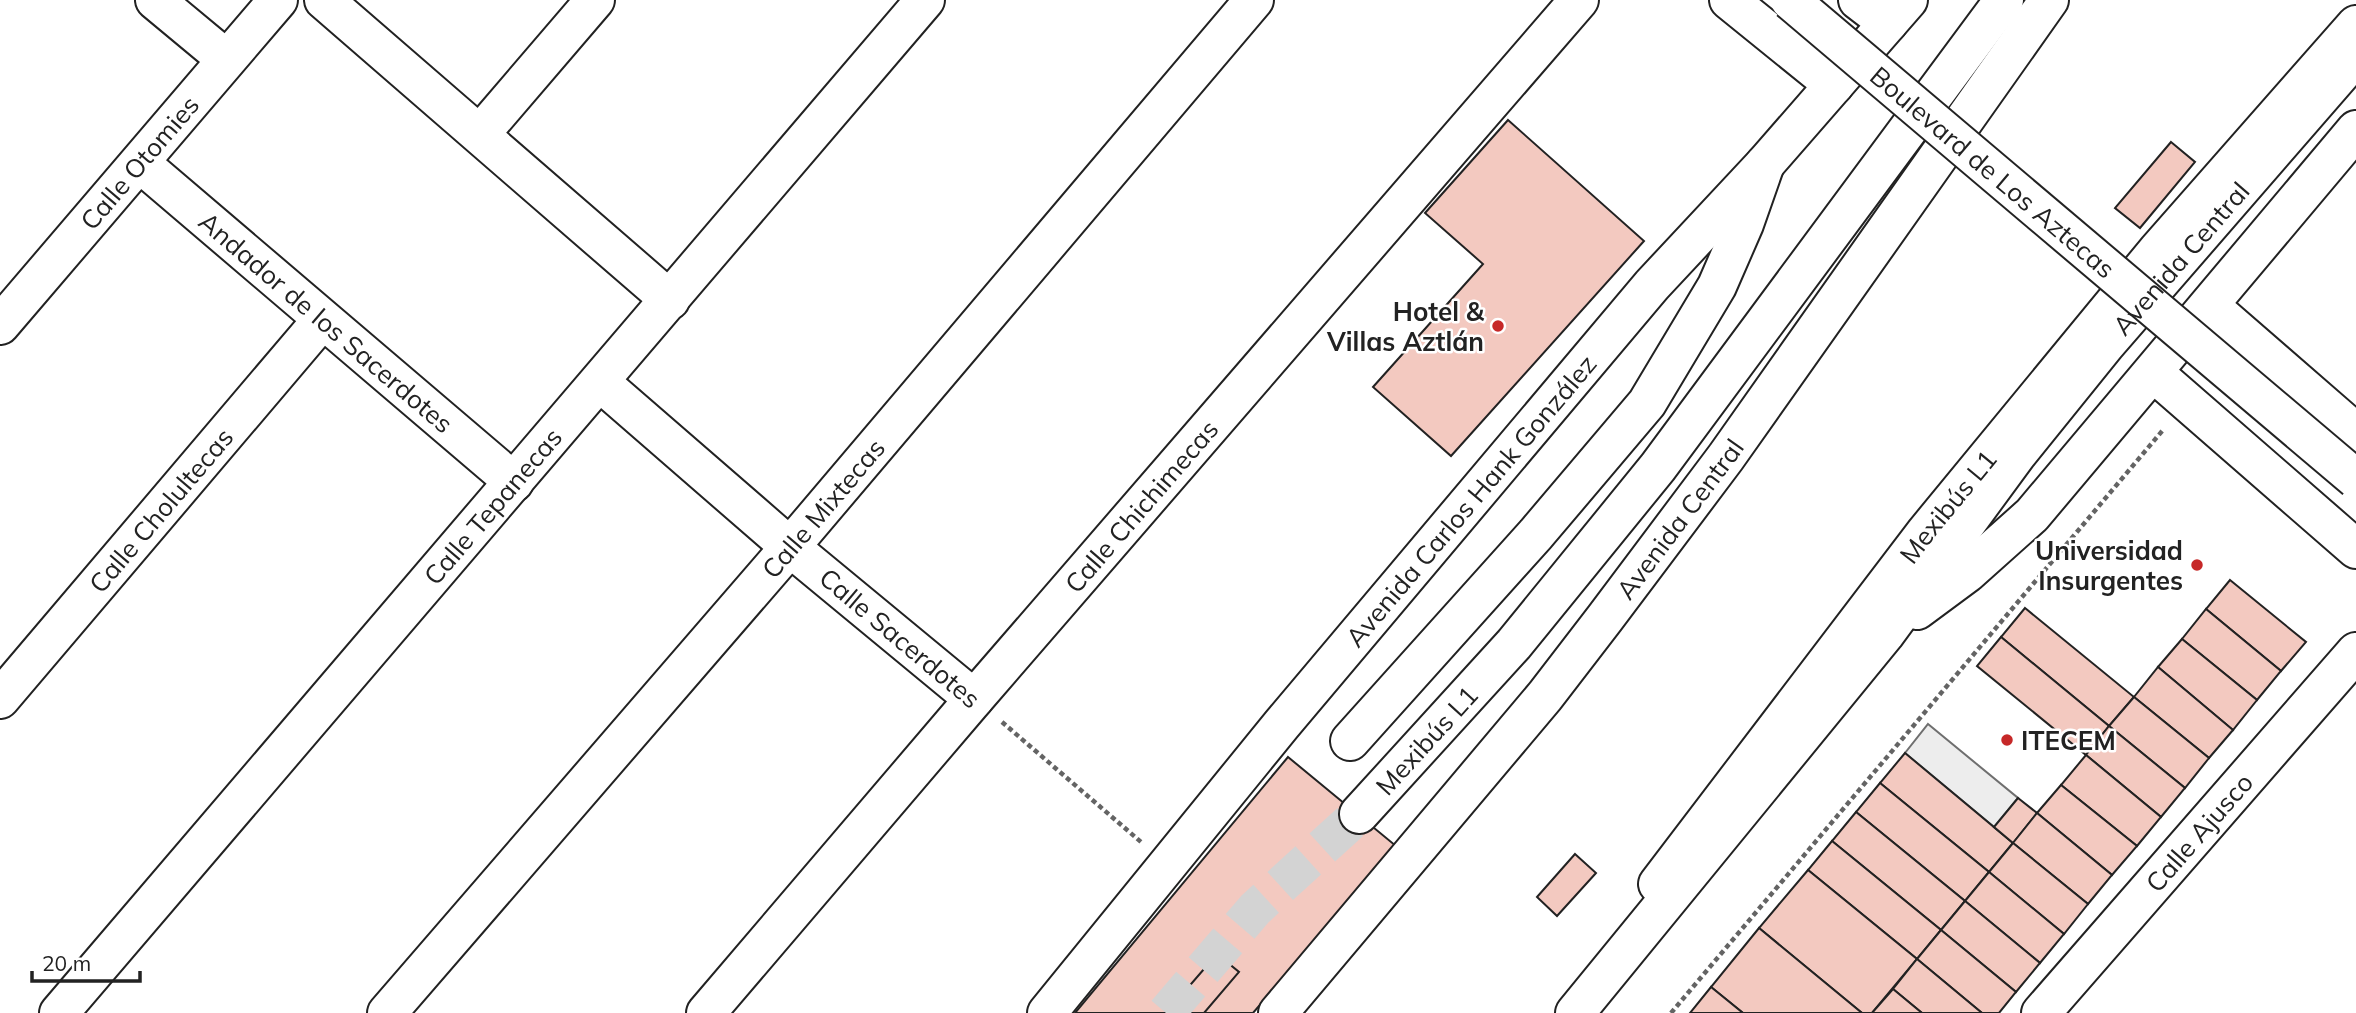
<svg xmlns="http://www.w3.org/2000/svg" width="2356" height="1013" viewBox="0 0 2356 1013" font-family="Mulish,sans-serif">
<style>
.parking{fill:#ededed;stroke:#6f6f6f;stroke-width:2}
.building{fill:#f3c9c0;stroke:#222;stroke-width:2}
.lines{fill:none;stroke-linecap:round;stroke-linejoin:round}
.minor-tunnel{stroke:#d3d3d3;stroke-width:38;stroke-dasharray:38 19;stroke-linecap:butt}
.minor-casing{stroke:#222;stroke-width:42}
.major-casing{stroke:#222;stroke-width:42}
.highway-casing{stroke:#222;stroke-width:42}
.path{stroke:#646464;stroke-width:4.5;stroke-dasharray:5 3.5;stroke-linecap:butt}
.minor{stroke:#fff;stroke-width:38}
.major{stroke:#fff;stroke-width:38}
.highway{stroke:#fff;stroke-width:38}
.major-bridge-casing{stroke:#222;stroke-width:42;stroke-linecap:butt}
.major-bridge{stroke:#fff;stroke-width:38}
.poi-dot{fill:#c62828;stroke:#fff;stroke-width:2.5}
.labels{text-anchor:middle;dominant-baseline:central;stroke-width:5;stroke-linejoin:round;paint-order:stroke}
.street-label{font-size:26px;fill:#222;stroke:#fff}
.poi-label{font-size:26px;font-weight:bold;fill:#222;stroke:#fff;text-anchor:end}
</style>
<rect width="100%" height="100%" fill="#fff"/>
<!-- parking -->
<polygon class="parking" points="1928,724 2018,798 1994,827 1905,753"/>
<!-- building -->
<g class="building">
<polygon points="1508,120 1644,241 1451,456 1373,387 1483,264 1425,213"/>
<polygon points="2171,142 2195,162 2140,228 2115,208"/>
<polygon points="2230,580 2306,642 2281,671 2206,609"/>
<polygon points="2025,608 2134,697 2109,726 2001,637"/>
<polygon points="2206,609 2281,671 2257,700 2182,639"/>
<polygon points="2001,637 2109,726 2086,755 1977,666"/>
<polygon points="2182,639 2257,700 2233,730 2158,667"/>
<polygon points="2158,667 2233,730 2209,758 2134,697"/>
<polygon points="2134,697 2209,758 2185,788 2109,726"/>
<polygon points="2109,726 2185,788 2161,817 2086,755"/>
<polygon points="1905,753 2013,843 1989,872 1880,783"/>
<polygon points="2086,755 2161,817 2137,846 2061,785"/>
<polygon points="1288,757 1396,846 1253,1013 1075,1013"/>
<polygon points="1880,783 1989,872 1965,901 1856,812"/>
<polygon points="2061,785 2137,846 2112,875 2037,813"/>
<polygon points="2018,798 2037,813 2013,843 1994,827"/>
<polygon points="1856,812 1965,901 1941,930 1832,841"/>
<polygon points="2037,813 2112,875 2088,904 2013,843"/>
<polygon points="1832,841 1941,930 1917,959 1808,870"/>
<polygon points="2013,843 2088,904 2064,934 1989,872"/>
<polygon points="1575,854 1596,873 1557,916 1537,897"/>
<polygon points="1808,870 1917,959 1872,1013 1862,1013 1759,928"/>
<polygon points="1989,872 2064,934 2040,963 1965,901"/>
<polygon points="1965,901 2040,963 2016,992 1941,930"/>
<polygon points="1759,928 1862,1013 1743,1013 1711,987"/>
<polygon points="1941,930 2016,992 1999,1013 1982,1013 1917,959"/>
<polygon points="1217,954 1239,972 1204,1013 1166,1013"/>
<polygon points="1917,959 1982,1013 1922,1013 1893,989"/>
<polygon points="1711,987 1743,1013 1690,1013"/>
<polygon points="1893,989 1922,1013 1872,1013"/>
</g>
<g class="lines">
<!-- minor-tunnel -->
<polyline class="minor-tunnel" points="1166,1013 1255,909 1359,814"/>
<!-- minor casing -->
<g class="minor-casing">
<g id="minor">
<polyline points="155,0 226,59"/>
<polyline points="324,0 670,300"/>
<polyline points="481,133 595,0"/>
<path id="s1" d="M 140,163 L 514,482"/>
<path id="s2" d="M 0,325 L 278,0"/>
<polyline points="600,382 790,547 974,699"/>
<path id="s3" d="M 0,699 L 322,320"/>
<polyline points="1350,741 1536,534 1647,403 1717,286 1744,224 1765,164"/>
<path id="s4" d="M 1359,814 L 1514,644 L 1658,467 L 2004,0"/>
<path id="s5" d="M 1658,884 L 1926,532 L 2158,250 L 2356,25"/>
<path id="s6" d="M 59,1013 L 925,0"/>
<path id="s7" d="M 387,1013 L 790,547 L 1254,0"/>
<path id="s8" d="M 706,1013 L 974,699 L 1579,0"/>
<path id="s9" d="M 2041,1013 L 2356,652"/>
</g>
</g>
<!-- major casing -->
<g class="major-casing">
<g id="major">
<polyline points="1729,0 1834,85"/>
<polyline points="1858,0 1888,23"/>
<polyline points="2210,306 2356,433"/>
<polyline points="2154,373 2356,549"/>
<path id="s10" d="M 1047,1013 L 1282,724 L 1652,285 L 1765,164 L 1908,0"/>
</g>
</g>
<!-- highway casing -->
<g class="highway-casing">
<g id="highway">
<polyline points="1917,610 1967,573 2032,515 2356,130"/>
<path id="s11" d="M 1278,1013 L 1545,696 L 1605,618 L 1726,457 L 2049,0"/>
<path id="s12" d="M 1575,1013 L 1885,634 L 2017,454 L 2105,345 L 2356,56"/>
</g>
</g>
<!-- path -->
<g class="path">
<polyline points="1002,722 1141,842"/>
<polyline points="1671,1013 2163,430"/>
</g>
<!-- minor -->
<use href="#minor" class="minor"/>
<!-- major -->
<use href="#major" class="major"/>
<!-- highway -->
<use href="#highway" class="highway"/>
<!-- major-bridge casing -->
<g class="major-bridge-casing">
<g id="major-bridge">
<path id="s13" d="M 1790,0 L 2356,479"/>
</g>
</g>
<!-- major-bridge -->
<use href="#major-bridge" class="major-bridge"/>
</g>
<!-- markers -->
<g class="poi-dot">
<circle cx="1498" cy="326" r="7"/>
<circle cx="2197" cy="565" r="7"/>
<circle cx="2007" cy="740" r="7"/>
</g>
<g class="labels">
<!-- street labels -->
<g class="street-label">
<text stroke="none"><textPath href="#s2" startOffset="214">Calle Otomies</textPath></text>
<text stroke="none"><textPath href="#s13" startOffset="266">Boulevard de Los Aztecas</textPath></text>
<text stroke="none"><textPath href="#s12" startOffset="968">Avenida Central</textPath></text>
<text stroke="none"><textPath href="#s1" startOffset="245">Andador de los Sacerdotes</textPath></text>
<text stroke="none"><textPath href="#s10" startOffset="665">Avenida Carlos Hank González</textPath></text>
<text stroke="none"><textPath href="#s8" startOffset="668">Calle Chichimecas</textPath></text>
<text stroke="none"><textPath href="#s6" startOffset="667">Calle Tepanecas</textPath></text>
<text stroke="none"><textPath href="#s5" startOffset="476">Mexibús L1</textPath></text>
<text stroke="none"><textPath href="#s7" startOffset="667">Calle Mixtecas</textPath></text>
<text stroke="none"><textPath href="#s3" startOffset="248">Calle Cholultecas</textPath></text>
<text stroke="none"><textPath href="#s11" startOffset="637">Avenida Central</textPath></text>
<text transform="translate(900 638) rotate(40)">Calle Sacerdotes</text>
<text stroke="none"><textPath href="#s4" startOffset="100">Mexibús L1</textPath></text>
<text stroke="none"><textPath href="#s9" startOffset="240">Calle Ajusco</textPath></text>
</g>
<!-- poi labels -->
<g class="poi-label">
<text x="1484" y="311">Hotel &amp;<tspan x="1484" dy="30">Villas Aztlán</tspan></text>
<text x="2183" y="550">Universidad<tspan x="2183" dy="30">Insurgentes</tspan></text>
<text x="2021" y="740" text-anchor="start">ITECEM</text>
</g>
</g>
<!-- scale -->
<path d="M32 971v10h108v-10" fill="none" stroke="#222222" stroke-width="3.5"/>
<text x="42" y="971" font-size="21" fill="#222222" stroke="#ffffff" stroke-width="5" paint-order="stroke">20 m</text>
</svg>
